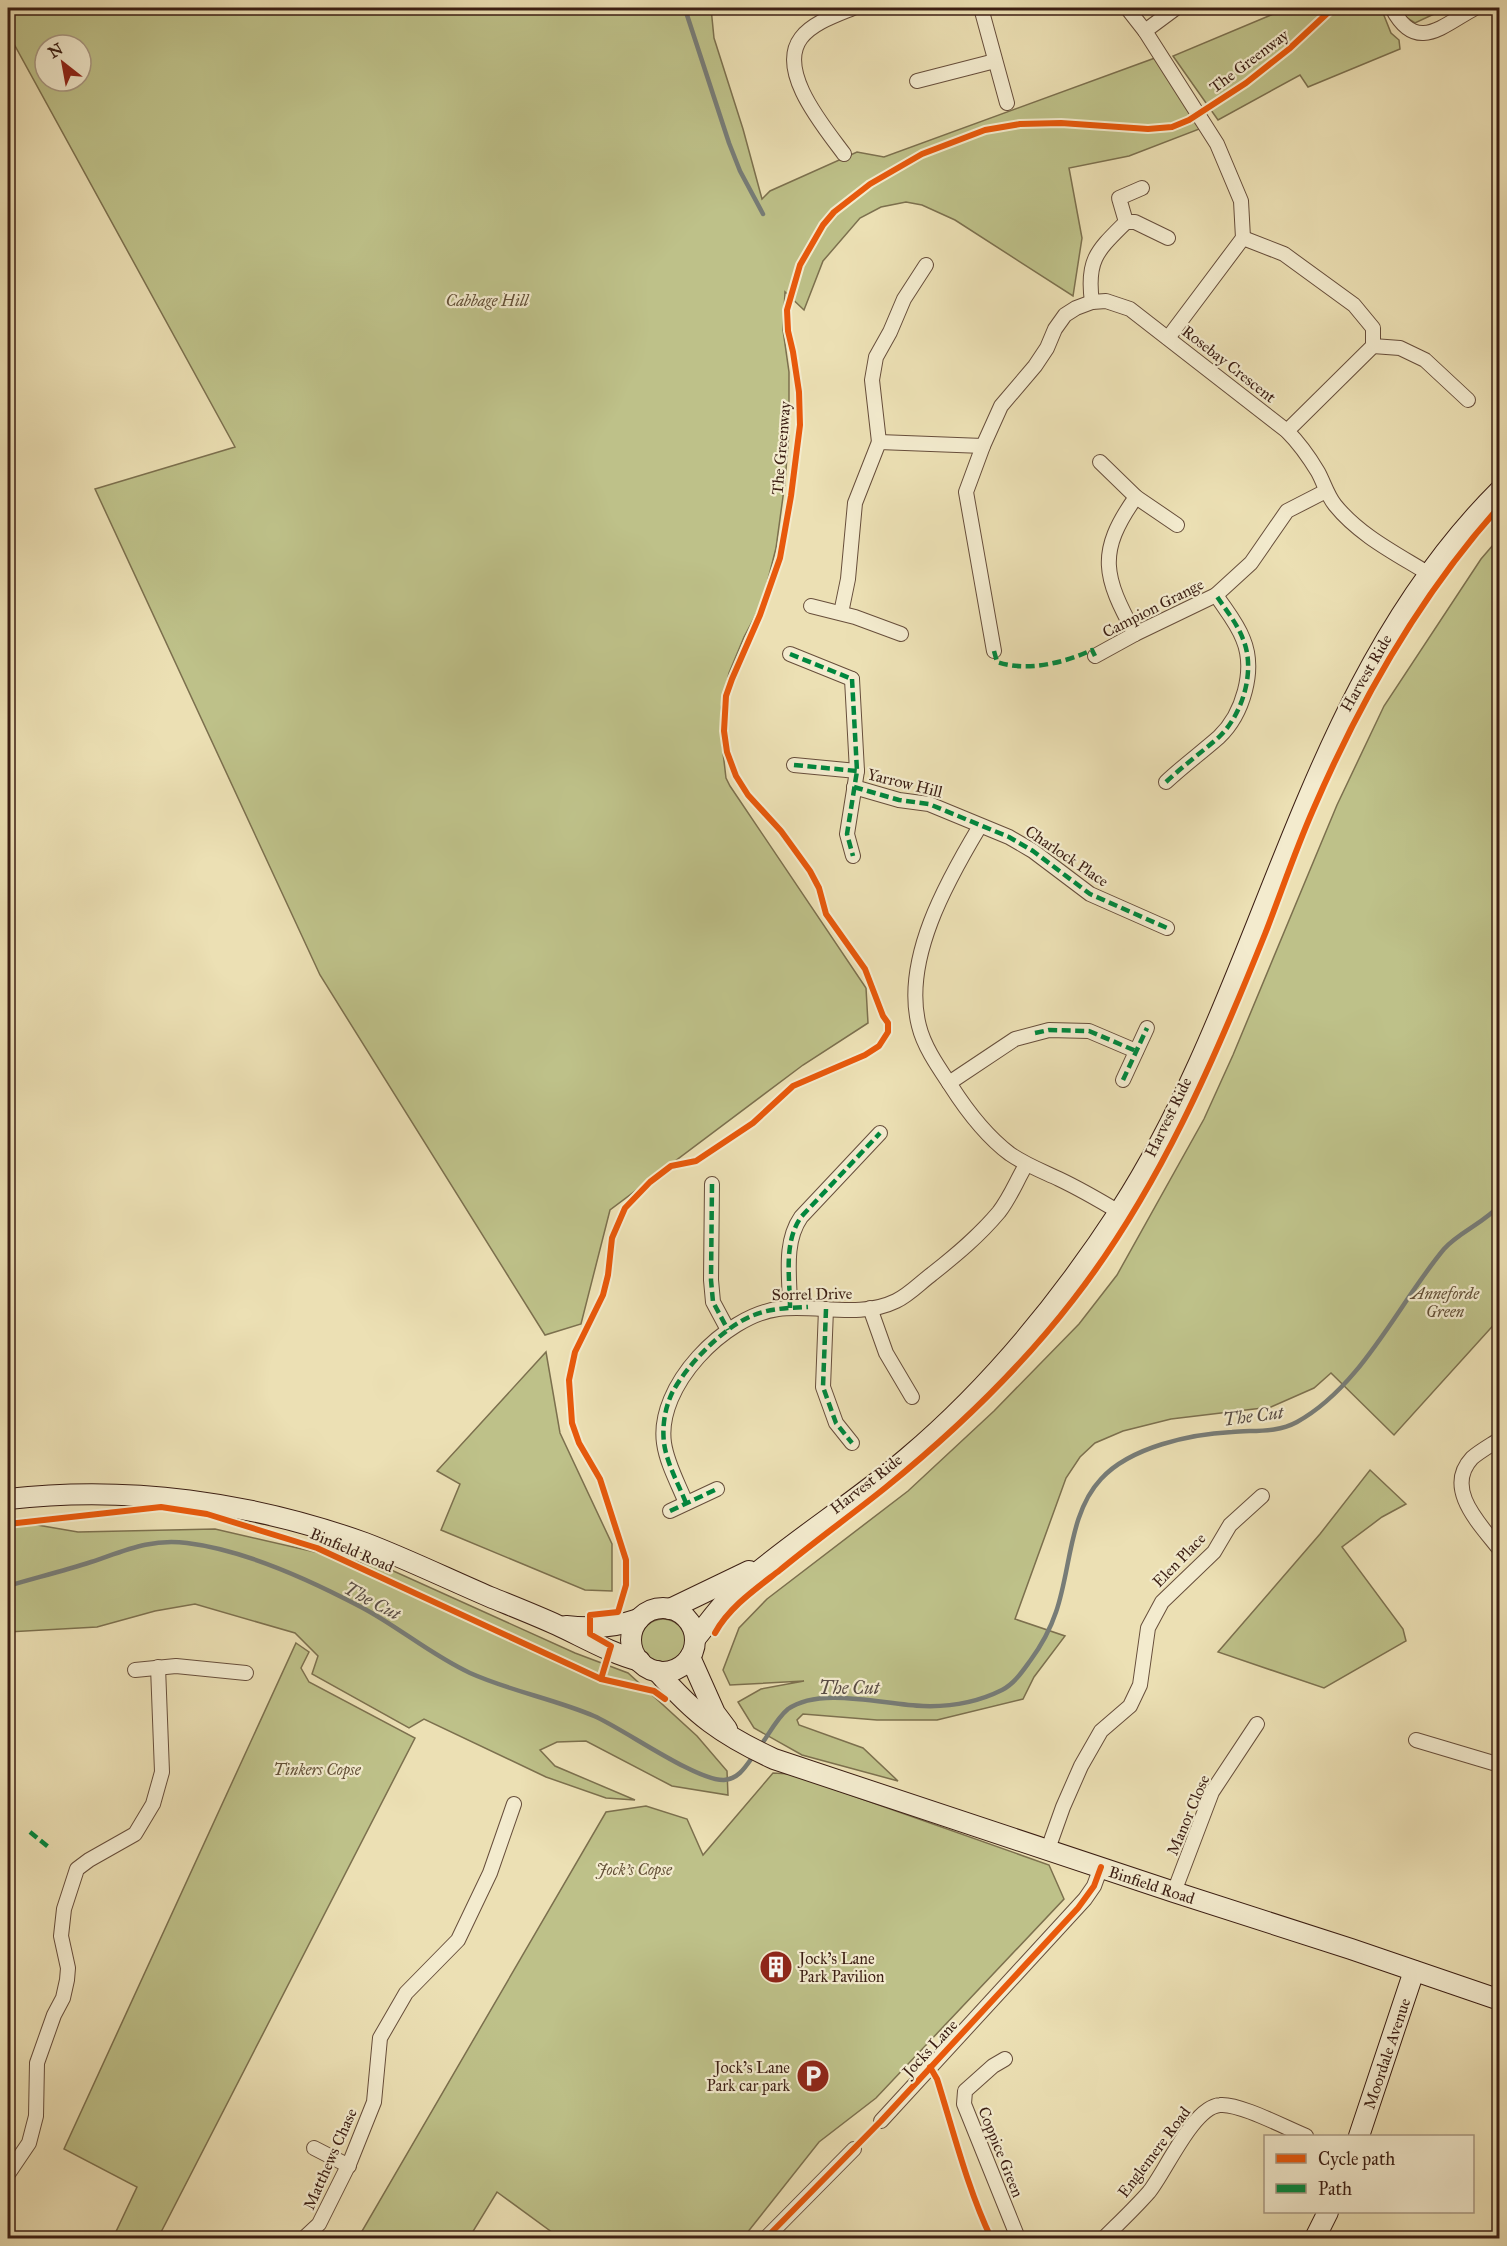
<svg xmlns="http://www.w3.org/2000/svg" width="1507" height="2246" viewBox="0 0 1507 2246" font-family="'IM FELL Great Primer',serif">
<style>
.green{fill:#bec189;stroke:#7c704e;stroke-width:1.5;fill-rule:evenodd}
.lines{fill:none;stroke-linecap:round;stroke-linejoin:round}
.stream{stroke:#777c77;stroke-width:4.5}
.street-casing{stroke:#674e3b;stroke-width:16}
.secondary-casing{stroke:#3b1e13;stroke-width:22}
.street{stroke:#f3ebce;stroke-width:14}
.secondary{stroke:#f3ebce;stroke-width:20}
.quiet{stroke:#00873e;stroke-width:4.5;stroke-dasharray:9 4.5;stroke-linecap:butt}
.cycleway-casing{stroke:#f3ebce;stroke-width:10}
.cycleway{stroke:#e8590c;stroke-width:6}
.labels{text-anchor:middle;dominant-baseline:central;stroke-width:4.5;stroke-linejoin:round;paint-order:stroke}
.street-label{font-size:16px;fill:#3b1e13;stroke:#f3ebce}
.park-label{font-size:16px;font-style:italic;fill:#624f36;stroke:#f3ebce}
.poi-label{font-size:16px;fill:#3b1e13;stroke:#f3ebce;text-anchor:start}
.water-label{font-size:18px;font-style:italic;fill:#594d45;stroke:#f3ebce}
</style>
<rect width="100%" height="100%" fill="#ece0b4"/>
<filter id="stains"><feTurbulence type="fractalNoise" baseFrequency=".00333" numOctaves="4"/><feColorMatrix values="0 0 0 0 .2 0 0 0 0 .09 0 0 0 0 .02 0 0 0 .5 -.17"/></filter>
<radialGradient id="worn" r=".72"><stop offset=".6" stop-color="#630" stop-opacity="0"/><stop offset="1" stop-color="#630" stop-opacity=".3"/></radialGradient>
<!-- green -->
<g class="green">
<path d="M 17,8 L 711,8 L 714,38 L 743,129 L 762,199 L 770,191 L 857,152 L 884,157 L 1155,58 L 1202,128 L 1129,156 L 1069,168 L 1082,238 L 1073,296 L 955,220 L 922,205 L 906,202 L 881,207 L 860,218 L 823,261 L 804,310 L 785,292 L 783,330 L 789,372 L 789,433 L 785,482 L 776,548 L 762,603 L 744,637 L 729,673 L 721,708 L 722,744 L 726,778 L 730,786 L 866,988 L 868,1023 L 803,1065 L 610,1210 L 581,1324 L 545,1335 L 320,975 L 95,489 L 235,447 L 8,33 L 8,13 ZM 45,45 L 81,45 L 81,81 L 45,81 Z"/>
<polygon points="1285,8 1381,8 1391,33 1399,40 1400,49 1308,87 1300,75 1218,120 1173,56 1271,15"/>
<polygon points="1398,8 1447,8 1415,23 1404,16"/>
<polygon points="1499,538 1499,1319 1394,1435 1331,1373 1314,1388 1271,1407 1171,1419 1123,1431 1095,1443 1080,1457 1066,1478 1015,1619 1065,1636 1034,1677 1023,1699 937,1720 877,1720 803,1714 797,1720 799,1725 863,1748 898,1781 802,1755 754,1728 738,1702 761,1689 804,1681 730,1685 723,1670 739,1628 767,1599 908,1491 994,1411 1079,1324 1117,1275 1204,1119 1233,1055 1337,805 1384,706 1481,559"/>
<polygon points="546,1352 560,1433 612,1544 612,1591 585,1590 441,1530 460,1484 437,1471"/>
<polygon points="1370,1470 1406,1504 1382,1517 1342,1547 1403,1629 1406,1641 1324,1688 1218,1652 1320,1534"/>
<polygon points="8,1520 78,1532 215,1529 389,1569 575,1653 628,1673 697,1736 727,1771 728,1795 672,1786 586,1741 557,1742 540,1750 555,1766 635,1800 606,1798 546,1777 424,1719 409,1728 312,1674 318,1656 295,1633 195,1604 155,1611 97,1627 8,1632"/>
<circle cx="663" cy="1642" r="23"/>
<polygon points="296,1643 309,1652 301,1668 309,1682 415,1738 158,2238 113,2238 137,2187 64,2149"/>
<polygon points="773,1773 791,1774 1049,1865 1064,1899 876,2098 819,2142 743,2238 560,2238 497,2192 469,2238 358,2238 606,1812 646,1806 687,1819 703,1855"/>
</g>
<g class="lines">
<!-- stream -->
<g class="stream">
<polyline points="683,8 687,15 729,143 740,171 763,214"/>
<path d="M 8,1586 C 35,1578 63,1571 91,1562 C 124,1551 151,1538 187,1543 C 245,1550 310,1580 361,1607 C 399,1627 431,1655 470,1673 C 510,1691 554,1699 594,1716 C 624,1729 696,1781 724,1780 C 739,1779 746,1766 754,1755"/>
<path d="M 761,1745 C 769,1734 777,1718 788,1709 C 821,1686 885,1705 923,1706 C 950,1707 978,1702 1002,1690 C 1014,1684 1022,1672 1030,1661 C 1041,1646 1050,1630 1056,1612 C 1071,1569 1069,1513 1101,1479 C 1130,1447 1191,1434 1232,1432 C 1254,1430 1277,1433 1297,1422 C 1362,1386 1398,1304 1444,1249 C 1459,1232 1484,1223 1500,1205"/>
</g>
<!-- street casing -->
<g class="street-casing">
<g id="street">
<polyline points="981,8 1007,103"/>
<polyline points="1127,8 1145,31 1217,144 1241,201 1243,238 1168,338"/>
<path d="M 1392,8 C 1416,54 1442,26 1475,8"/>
<polyline points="1145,31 1176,8"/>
<polyline points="917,81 995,61"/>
<path d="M 844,154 C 825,128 776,71 801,38 C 812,23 836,15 853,8"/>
<polyline points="1126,222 1119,198 1142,188"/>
<polyline points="1243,238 1284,254 1354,305 1373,328 1373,346 1287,431"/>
<path d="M 1092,302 C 1086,259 1098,250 1126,222 L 1135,222 L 1168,238"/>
<polyline points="1373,346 1400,348 1425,360 1468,400"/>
<polyline points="879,442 872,380 876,357 890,332 904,299 926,265"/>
<polyline points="1100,462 1136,497 1177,525"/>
<polyline points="811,606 855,617 901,634"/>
<polyline points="841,613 848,579 855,503 879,442 983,446"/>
<path d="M 1135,634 C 1104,577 1096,553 1136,497"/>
<path d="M 994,651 L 966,492 L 983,446 L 1001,406 L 1035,366 L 1047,348 L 1055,329 L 1065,315 L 1076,308 L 1092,302 L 1106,301 L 1130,309 L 1287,431 C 1300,444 1309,457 1318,472 C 1324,483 1327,495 1335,505 C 1360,536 1397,554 1429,574"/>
<polyline points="790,654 852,679"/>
<polyline points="1095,656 1135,634 1216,595 1251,563 1287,511 1326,491"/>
<polyline points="852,679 857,771 847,834 853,856"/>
<polyline points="794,765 857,771"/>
<path d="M 1166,782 C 1183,766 1202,752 1219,737 C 1243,714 1256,670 1243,639 C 1237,623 1225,609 1216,595"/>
<polyline points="854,787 899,800 929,804 1009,837 1033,851 1090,894 1167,928"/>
<path d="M 980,826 C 947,881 902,960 919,1026 C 924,1047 939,1068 951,1086 C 967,1111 986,1136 1010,1154 C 1026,1165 1042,1171 1059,1179 C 1080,1189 1099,1200 1119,1212"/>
<polyline points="1123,1080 1147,1028"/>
<polyline points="949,1083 1015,1039 1049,1030 1089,1031 1136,1051"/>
<polyline points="712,1184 711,1280 713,1302 728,1330"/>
<path d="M 790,1308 C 790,1278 783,1243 801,1217 L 880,1133"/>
<polyline points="870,1308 886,1353 912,1397"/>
<polyline points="826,1309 823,1387 836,1423 852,1443"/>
<path d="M 1500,1439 C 1491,1445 1480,1451 1472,1458 C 1443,1489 1481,1525 1500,1550"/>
<path d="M 686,1503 C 678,1483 667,1464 664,1443 C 656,1386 725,1316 778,1309 C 817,1304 859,1319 896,1301 C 909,1295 920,1283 932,1274 C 956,1255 979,1236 999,1212 C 1010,1198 1017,1180 1026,1165"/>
<polyline points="670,1511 717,1489"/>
<polyline points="135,1670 176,1666 246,1673"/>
<polyline points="1416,1740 1500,1765"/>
<polyline points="1048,1849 1063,1807 1081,1766 1101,1731 1130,1706 1140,1685 1148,1628 1162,1602 1214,1552 1230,1525 1262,1496"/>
<polyline points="1174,1892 1212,1792 1257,1724"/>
<polyline points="1005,2059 993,2066 965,2091 964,2104 1018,2238"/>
<polyline points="881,2121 1085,1899 1094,1886 1101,1867"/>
<polyline points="314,2148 349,2166"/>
<polyline points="8,2174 29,2143 36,2116 37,2063 54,2015 63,1998 67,1980 68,1968 61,1936 64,1909 77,1869 89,1860 135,1834 153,1804 162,1772 158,1667"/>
<polyline points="304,2238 319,2224 350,2162 374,2102 380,2038 406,1993 458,1940 490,1873 514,1804"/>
<polyline points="766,2238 854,2149"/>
<path d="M 1104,2238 C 1119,2223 1135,2208 1149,2192 C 1166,2171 1193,2107 1220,2105 C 1239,2103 1286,2128 1306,2136"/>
</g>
</g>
<!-- secondary casing -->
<g class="secondary-casing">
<g id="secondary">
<path d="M 8,1499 C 128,1485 251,1502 365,1543 C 407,1559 448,1579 490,1597 C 512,1606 535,1615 557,1625 C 585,1638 610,1653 640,1661"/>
<circle cx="663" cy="1640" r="32"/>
<polyline points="670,1609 749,1571"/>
<path d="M 566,1626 C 591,1629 616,1627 639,1619"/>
<path d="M 695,1639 C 710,1621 724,1600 742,1585 C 794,1540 854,1503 907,1458 C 991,1387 1061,1301 1121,1209 C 1268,980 1302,688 1500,490"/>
<polyline points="690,1657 715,1713 727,1729"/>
<path id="s1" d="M 657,1671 C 695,1715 722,1735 774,1759 L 1174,1892 L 1351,1949 L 1500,2000"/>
<path id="s2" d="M 1359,2136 L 1414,1971"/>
<polyline points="1315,2238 1328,2212"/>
</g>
</g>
<!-- street -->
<use href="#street" class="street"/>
<!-- secondary -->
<use href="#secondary" class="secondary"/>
<!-- quiet -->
<g class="quiet">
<path d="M 994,651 L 997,662 C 1027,672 1064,663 1092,650 L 1095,656"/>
<polyline points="790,654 852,679"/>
<polyline points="852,679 857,771 847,834 853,856"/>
<polyline points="794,765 857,771"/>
<path d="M 1166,782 C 1183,766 1202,752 1219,737 C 1243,714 1256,670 1243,639 C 1237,623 1225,609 1216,595"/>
<polyline points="854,787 899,800 929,804 1009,837 1033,851 1090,894 1167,928"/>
<polyline points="1035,1033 1049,1030 1089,1031 1136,1051"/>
<polyline points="1123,1080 1147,1028"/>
<polyline points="712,1184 711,1280 713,1302 728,1330"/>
<path d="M 790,1308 C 790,1278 783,1243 801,1217 L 880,1133"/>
<polyline points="826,1309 823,1387 836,1423 852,1443"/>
<path d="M 686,1503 C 678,1483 667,1464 664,1443 C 662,1426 665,1408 672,1393 C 686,1366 724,1326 754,1315 C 771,1308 790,1308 808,1307"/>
<polyline points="670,1511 717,1489"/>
<polyline points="30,1832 51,1849"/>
</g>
<!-- cycleway casing -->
<g class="cycleway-casing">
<g id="cycleway">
<polyline points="8,1524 161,1507 207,1514 317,1548 601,1679 654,1691 665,1699"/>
<path d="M 715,1633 C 729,1607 757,1588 780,1570 C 814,1542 850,1516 885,1488 C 954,1432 1019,1370 1073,1300 C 1158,1191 1214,1061 1265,934 C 1281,893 1295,851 1313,810 C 1360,701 1420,595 1500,506"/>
<polyline points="601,1679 611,1646 590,1634 590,1615 618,1612 626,1585 626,1560 600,1479 579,1443 572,1423 569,1380 575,1352 603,1295 608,1275 612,1238 625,1208 650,1182 671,1166 696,1161 753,1123 793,1086 865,1055 879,1046 888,1032 888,1023 883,1016 865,969 826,914 819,888 810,871 781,831 748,795 736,776 727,752 724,731 726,696 732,679 760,615 780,558 791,496 800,425 799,392 793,352 788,331 787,310 800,265 823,225 834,212 870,184 922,154 985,130 1020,124 1061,123 1148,129 1172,127 1189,120 1246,83 1289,49 1333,8"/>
<path d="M 930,2067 L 937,2079 C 954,2133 967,2187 991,2238"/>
<polyline points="766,2238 881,2121 1078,1908 1094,1886 1101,1867"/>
</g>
</g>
<!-- cycleway -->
<use href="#cycleway" class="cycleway"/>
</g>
<!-- icons -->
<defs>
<g id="building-disc" transform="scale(1.725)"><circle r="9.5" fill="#8f2418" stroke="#f3ebce"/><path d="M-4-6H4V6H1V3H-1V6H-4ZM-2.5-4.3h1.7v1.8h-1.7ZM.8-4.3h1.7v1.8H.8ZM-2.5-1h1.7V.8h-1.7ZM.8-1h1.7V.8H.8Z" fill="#fff"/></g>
<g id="parking-disc" transform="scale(1.725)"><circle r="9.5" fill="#8f2418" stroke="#f3ebce"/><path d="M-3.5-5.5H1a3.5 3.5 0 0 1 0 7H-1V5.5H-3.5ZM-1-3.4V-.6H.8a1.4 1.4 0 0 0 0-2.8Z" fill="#fff"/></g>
</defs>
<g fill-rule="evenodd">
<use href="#building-disc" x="776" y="1967"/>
<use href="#parking-disc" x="813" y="2076"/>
</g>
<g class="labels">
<!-- street labels -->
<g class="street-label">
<text transform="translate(1249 61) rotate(-37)">The Greenway</text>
<text transform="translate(1229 364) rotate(38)">Rosebay Crescent</text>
<text transform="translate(781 448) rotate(-85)">The Greenway</text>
<text transform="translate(1153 608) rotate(-27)">Campion Grange</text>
<text transform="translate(1366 673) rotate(-60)">Harvest Ride</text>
<text transform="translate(905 783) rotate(14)">Yarrow Hill</text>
<text transform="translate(1067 856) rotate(34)">Charlock Place</text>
<text transform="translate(1168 1117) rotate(-64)">Harvest Ride</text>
<text transform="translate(812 1294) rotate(-1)">Sorrel Drive</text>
<text transform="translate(866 1484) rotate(-38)">Harvest Ride</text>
<text transform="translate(352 1550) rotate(23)">Binfield Road</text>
<text transform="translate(1179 1560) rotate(-46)">Elen Place</text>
<text transform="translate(1188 1815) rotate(-67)">Manor Close</text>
<text stroke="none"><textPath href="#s1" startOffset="546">Binfield Road</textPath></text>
<text transform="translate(930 2048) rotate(-47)">Jocks Lane</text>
<text stroke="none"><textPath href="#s2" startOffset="87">Moordale Avenue</textPath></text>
<text transform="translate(1001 2152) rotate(68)">Coppice Green</text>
<text transform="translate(1154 2152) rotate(-53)">Englemere Road</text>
<text transform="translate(330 2159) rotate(-66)">Matthews Chase</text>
</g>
<!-- park labels -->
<g class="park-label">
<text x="487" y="300">Cabbage Hill</text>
<text x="1445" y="1293">Anneforde<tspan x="1445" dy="18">Green</tspan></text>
<text x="317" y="1769">Tinkers Copse</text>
<text x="634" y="1869">Jock's Copse</text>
</g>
<!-- poi labels -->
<g class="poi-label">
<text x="799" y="1958">Jock's Lane<tspan x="799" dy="18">Park Pavilion</tspan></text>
<text x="790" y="2067" text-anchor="end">Jock's Lane<tspan x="790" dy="18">Park car park</tspan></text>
</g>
<!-- water labels -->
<g class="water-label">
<text transform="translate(1253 1416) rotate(-7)">The Cut</text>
<text transform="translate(372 1601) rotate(28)">The Cut</text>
<text x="849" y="1688">The Cut</text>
</g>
</g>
<!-- margin -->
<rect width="1507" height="2246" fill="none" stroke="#ece0b4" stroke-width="30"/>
<rect x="9" y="9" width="1489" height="2228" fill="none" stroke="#3b1e13" stroke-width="3"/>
<rect x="15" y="15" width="1477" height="2216" fill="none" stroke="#3b1e13" stroke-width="1.5"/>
<!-- legend -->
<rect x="1264" y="2135" width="210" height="78" fill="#f3ebce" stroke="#a99983" stroke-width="1.5"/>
<rect x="1276" y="2154" width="30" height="9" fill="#e8590c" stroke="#a99983" stroke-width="1.5"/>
<text x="1318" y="2165" font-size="18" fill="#3b1e13">Cycle path</text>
<rect x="1276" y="2184" width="30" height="9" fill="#00873e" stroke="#a99983" stroke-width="1.5"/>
<text x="1318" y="2195" font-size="18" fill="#3b1e13">Path</text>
<!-- north arrow -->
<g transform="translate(63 63) rotate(329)"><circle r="28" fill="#f3ebce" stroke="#a99983" stroke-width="1.5"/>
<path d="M0-4.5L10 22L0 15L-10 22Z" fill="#8f2418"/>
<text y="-9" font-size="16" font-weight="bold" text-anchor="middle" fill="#3b1e13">N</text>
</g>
<rect width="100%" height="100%" filter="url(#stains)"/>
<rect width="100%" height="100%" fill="url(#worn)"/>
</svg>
